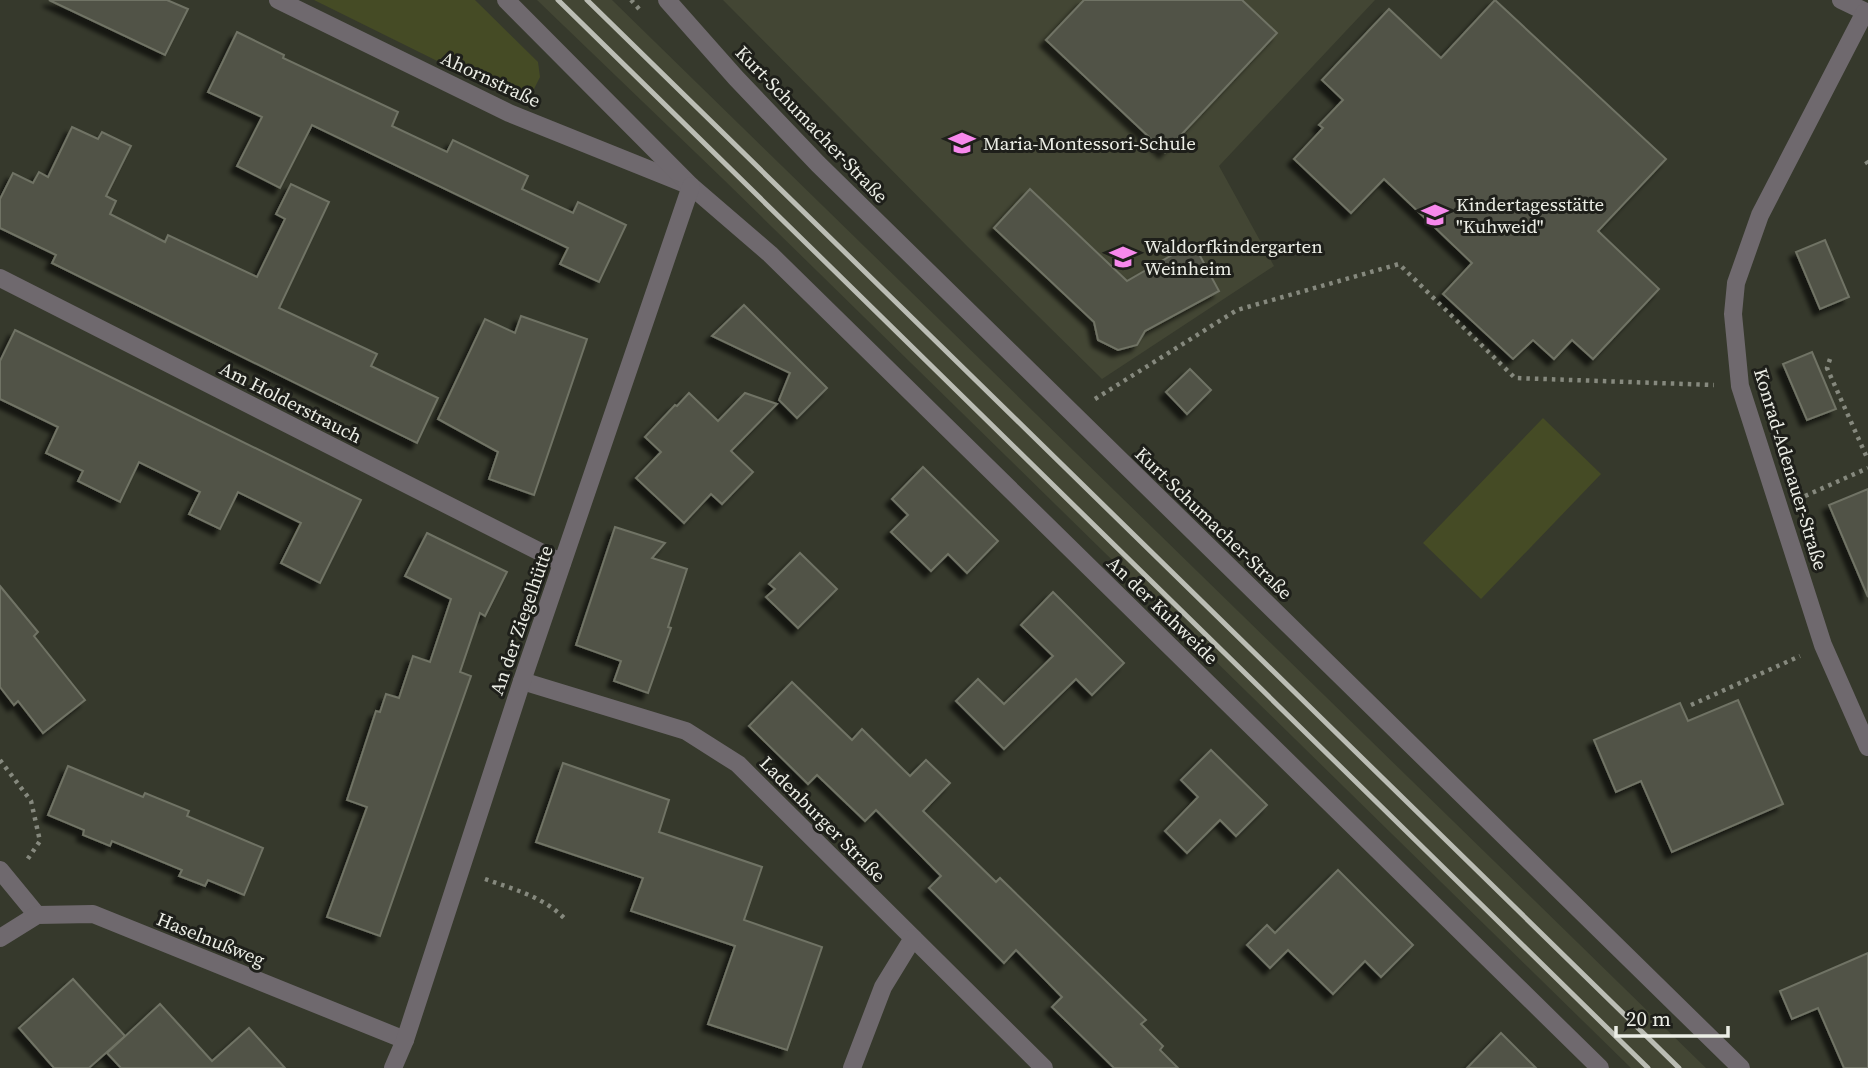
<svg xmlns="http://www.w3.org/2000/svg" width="1868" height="1068" viewBox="0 0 1868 1068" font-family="'Source Serif 4',serif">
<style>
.built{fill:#434634}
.green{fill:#454b25}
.building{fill:#515346;stroke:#707365;stroke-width:2;filter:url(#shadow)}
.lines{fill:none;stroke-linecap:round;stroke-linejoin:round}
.path{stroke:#86897e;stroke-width:4.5;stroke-dasharray:3.5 5;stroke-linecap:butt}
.minor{stroke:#6f696e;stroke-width:18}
.rail{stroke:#bbbdb4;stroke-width:5}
.labels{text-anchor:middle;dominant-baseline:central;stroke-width:6;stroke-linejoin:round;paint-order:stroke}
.street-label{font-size:19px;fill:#eceee6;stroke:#1e1f1a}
.poi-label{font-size:19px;fill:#eceee6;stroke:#1e1f1a;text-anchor:start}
</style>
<defs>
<filter id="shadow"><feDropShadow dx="-6" dy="6" stdDeviation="2" flood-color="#0009"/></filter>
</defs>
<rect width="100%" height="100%" fill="#36392c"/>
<!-- built -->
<g class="built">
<polygon points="537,0 612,0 1706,1068 1631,1068 722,178"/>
<polygon points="723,0 1375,0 1219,166 1274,266 1102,379 968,247"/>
</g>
<!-- green -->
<g class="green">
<polygon points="314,0 475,0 538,62 540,77 532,93 514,99"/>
<polygon points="1543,418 1601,474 1481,599 1423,543"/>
</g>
<!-- building -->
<g class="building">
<polygon points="49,0 167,0 188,9 165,55"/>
<polygon points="1084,0 1242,0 1277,33 1165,152 1046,40"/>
<polygon points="1495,0 1666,159 1598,231 1659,289 1593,359 1572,340 1554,359 1533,340 1513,359 1443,294 1472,263 1384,179 1351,213 1294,159 1323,128 1319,125 1343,100 1322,80 1389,9 1441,58"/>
<polygon points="237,32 284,55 283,58 398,112 392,126 447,152 453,140 528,176 522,189 573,213 578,202 626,225 599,282 560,264 568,248 312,125 280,188 237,166 262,117 208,92"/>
<polygon points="72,127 98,139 102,132 131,146 106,196 116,201 110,214 165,242 168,235 257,277 285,219 276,214 291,184 329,202 279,308 377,354 371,366 438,398 417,443 52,263 56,255 0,228 0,199 13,173 33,183 39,172 48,177"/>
<polygon points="1030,189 1127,281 1193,243 1219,291 1145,331 1137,345 1118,350 1098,340 1094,322 994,228"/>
<polygon points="1825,240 1849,297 1820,309 1796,252"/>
<polygon points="744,305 827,388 797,418 779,400 790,373 712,336"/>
<polygon points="521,316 587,339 534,495 489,479 498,452 438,419 485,319 515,333"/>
<polygon points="15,330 361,500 320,583 281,563 301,523 238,492 220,529 189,514 200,492 139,462 120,502 78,481 83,471 46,453 58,427 0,399 0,361"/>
<polygon points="1812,352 1836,409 1807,420 1783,364"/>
<polygon points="1190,369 1211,390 1187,414 1166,392"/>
<polygon points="689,393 718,421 745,393 777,404 731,451 753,472 722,504 711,494 684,523 636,478 661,452 645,437 675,405 677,406"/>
<polygon points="923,467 998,541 967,573 948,554 931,571 891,532 908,515 892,499"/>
<polygon points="1868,489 1868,597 1829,505"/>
<polygon points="615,527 665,543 652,558 687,569 668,627 671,628 648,693 614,681 621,661 576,645"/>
<polygon points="427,533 507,572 485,616 480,613 460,672 471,676 380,936 327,917 367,807 347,800 376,711 380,712 386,694 399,698 413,656 430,662 451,599 405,576"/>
<polygon points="800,553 837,589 798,628 766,597 775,589 769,584"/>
<polygon points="0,586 38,632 34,636 85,700 43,733 18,701 14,705 0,687"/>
<polygon points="1053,592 1124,663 1092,695 1076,679 1004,749 956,701 978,679 1004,704 1053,656 1021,625"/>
<polygon points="792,682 852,740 862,729 910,776 926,760 950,783 923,811 996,882 1000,878 1146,1020 1141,1024 1163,1046 1160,1050 1178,1068 1114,1068 1052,1007 1062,997 1016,950 1004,963 929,888 941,876 876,810 865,821 817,775 808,784 749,726"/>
<polygon points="1738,700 1783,804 1672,852 1641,781 1616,792 1594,740 1680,703 1688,721"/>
<polygon points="1211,750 1267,805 1236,836 1220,820 1187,853 1165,831 1198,797 1181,780"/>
<polygon points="563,763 669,800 659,832 762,867 744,920 822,947 787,1050 708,1024 735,946 631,911 643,878 536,842"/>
<polygon points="68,766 143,797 145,793 189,811 187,816 263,848 244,895 208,880 205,886 179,876 182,870 112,841 110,846 83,835 84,830 48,815"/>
<polygon points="1338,870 1413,945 1381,977 1365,961 1333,994 1288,950 1270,968 1247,945 1267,925 1275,933"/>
<polygon points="1868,953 1868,1068 1844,1068 1818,1008 1792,1019 1780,991"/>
<polygon points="73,979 125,1036 89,1068 54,1068 19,1028"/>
<polygon points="160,1004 212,1061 249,1028 285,1068 121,1068 107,1053"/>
<polygon points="1501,1033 1536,1068 1467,1068"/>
</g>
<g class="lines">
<!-- path -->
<g class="path">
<polyline points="631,0 640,10"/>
<polyline points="1866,161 1868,164"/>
<polyline points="1830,359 1827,368 1868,460"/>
<polyline points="1095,399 1237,310 1399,264 1515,378 1714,385"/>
<polyline points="1805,496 1868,468"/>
<polyline points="1691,705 1800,656"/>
<polyline points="0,760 31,801 40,841 27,860"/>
<path d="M 485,879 C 513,889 544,897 565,919"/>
</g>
<!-- minor -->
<g class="minor">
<polyline points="278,0 509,113 683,183"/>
<polyline points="506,0 691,186 770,254 1600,1068"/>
<polyline points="667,0 736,78 818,164 1741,1068"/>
<polyline points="1841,0 1868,13"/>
<polyline points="1865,12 1760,215 1736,283 1733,314 1740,386 1823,645 1868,747"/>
<polyline points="0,278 562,563"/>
<polyline points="522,681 686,731 738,764 1044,1068"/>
<polyline points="0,870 37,915"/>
<polyline points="0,938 37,915 93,914 405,1040"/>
<polyline points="393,1068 405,1040 522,681 691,186"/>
<polyline points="852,1068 883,987 913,938"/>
</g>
<!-- rail -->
<g class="rail">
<polyline points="558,0 1648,1068"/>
<polyline points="587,0 1679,1068"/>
</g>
</g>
<!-- icons -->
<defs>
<g id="school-bare" transform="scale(2.1)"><path d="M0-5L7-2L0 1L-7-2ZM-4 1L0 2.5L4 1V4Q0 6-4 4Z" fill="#f788ec" stroke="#1e1f1a" stroke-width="2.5" paint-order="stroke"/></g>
</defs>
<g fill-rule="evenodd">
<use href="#school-bare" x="962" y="143"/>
<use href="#school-bare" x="1435" y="215"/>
<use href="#school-bare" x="1123" y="257"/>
</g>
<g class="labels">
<!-- street labels -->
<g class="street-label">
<text transform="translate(491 79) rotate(25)">Ahornstraße</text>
<text transform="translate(812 124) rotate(46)">Kurt-Schumacher-Straße</text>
<text transform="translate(291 402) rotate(27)">Am Holderstrauch</text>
<text transform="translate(1791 469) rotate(73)">Konrad-Adenauer-Straße</text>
<text transform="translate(1214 523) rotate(44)">Kurt-Schumacher-Straße</text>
<text transform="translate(1163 610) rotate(44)">An der Kuhweide</text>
<text transform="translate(521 620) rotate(-71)">An der Ziegelhütte</text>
<text transform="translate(823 819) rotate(45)">Ladenburger Straße</text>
<text transform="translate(211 939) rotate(22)">Haselnußweg</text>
</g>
<!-- poi labels -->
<g class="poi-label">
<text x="983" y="143">Maria-Montessori-Schule</text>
<text x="1456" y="204">Kindertagesstätte<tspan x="1456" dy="22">"Kuhweid"</tspan></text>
<text x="1144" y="246">Waldorfkindergarten<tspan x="1144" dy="22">Weinheim</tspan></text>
</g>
</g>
<!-- scale -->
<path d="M1616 1026v10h112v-10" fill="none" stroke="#eceee6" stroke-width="3.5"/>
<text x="1626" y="1026" font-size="21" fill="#eceee6" stroke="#1e1f1a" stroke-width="5" paint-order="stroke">20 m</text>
</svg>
